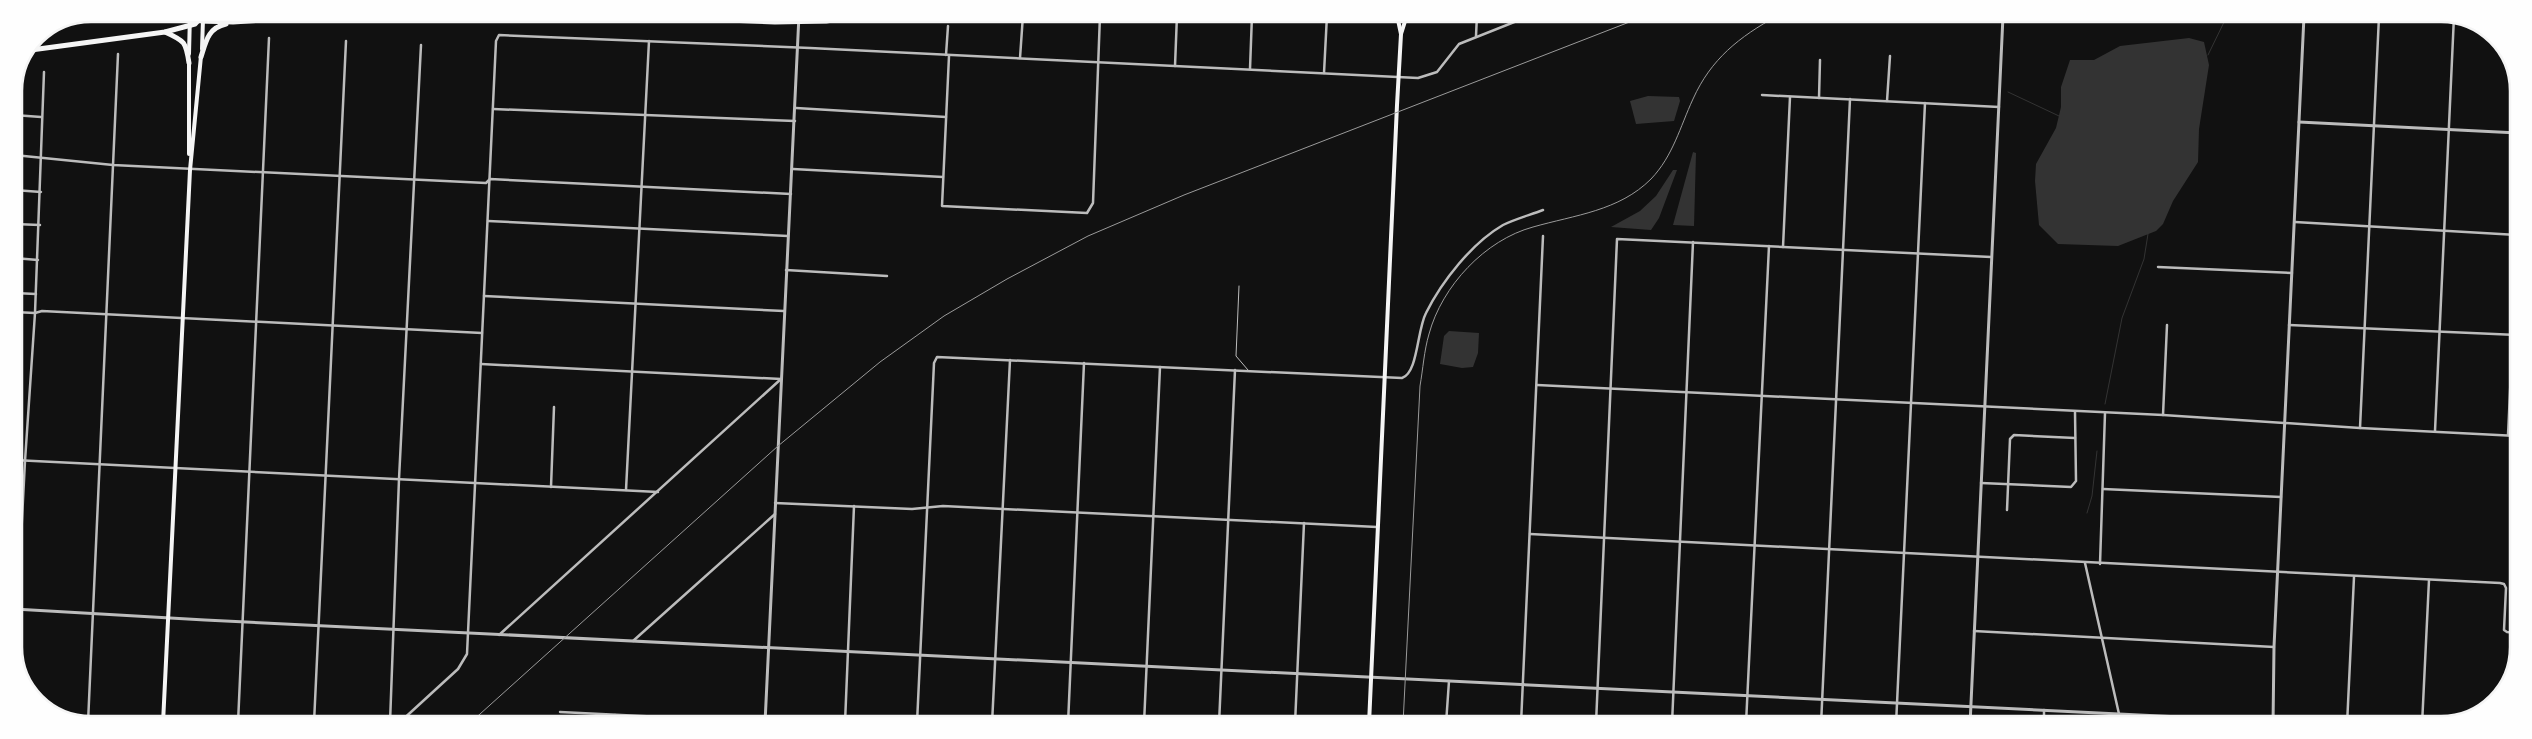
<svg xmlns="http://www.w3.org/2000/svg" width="2532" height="739" viewBox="0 0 2532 739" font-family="'Space Grotesk',sans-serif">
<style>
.water{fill:#333}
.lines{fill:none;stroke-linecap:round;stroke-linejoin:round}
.stream{stroke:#333;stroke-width:1}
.service{stroke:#bcbcbc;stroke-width:1}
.minor{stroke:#bcbcbc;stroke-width:2.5}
.tertiary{stroke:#bcbcbc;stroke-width:3}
.secondary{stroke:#f5f5f5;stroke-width:4}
.motorway{stroke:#f5f5f5;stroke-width:5}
.rail{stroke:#9a9a9a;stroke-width:1}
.rim{fill:none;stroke:#f5f5f5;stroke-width:2.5}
</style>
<rect width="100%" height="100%" fill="#111"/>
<!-- water -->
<g class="water">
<polygon points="2189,38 2204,42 2209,65 2199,129 2198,162 2173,201 2163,224 2156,231 2118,246 2058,244 2039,225 2035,181 2036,164 2056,128 2061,107 2061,87 2070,60 2094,60 2120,46"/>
<polygon points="1648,96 1679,97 1680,101 1674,121 1636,124 1630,101"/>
<polygon points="1693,152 1696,153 1694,226 1673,225"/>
<polygon points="1673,170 1677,170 1659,218 1651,230 1611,227 1640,211 1656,196"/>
<polygon points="1449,331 1479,333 1478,353 1473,367 1462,368 1440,364 1444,336"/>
</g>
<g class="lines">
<!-- stream -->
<g class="stream">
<polyline points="2208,55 2227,16"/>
<polyline points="2008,92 2059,116"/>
<polyline points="2105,404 2122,318 2144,259 2148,234"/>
<polyline points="2087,513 2092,496 2097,451"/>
</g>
<!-- service -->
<polyline class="service" points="1239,286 1236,356 1248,370"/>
<!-- minor -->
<g class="minor">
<polyline points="1476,36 1477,15"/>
<polyline points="946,55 948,26"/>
<polyline points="949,56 942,206 1087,213 1093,203 1100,15"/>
<polyline points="1020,58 1023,15"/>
<polyline points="1175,66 1177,15"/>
<polyline points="1250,69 1252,15"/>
<polyline points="1324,73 1327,15"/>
<polyline points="1762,95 1999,107"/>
<polyline points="1819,98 1820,60"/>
<polyline points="1887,101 1890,56"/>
<polyline points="796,108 946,117"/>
<polyline points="493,109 795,121"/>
<polyline points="14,115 41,117"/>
<polyline points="14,155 113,165 486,183 490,179 791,194"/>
<polyline points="793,169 943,177"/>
<polyline points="14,190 41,192"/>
<polyline points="488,221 788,236"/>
<polyline points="2295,222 2517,235"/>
<polyline points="14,224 40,225"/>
<polyline points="1783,247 1790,97"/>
<polyline points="14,258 38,260"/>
<polyline points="2158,267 2292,273"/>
<polyline points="786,270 887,276"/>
<polyline points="14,293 36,294"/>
<polyline points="484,296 784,311"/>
<polyline points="14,312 35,313 42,311 482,333"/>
<polyline points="2289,325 2517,335"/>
<polyline points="481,364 781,379"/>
<polyline points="1537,385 2163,415 2360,428 2517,436"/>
<polyline points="2163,415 2167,325"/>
<polyline points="2360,428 2379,16"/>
<polyline points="2435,431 2454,16"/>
<polyline points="2508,435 2517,244"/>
<polyline points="14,460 658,492"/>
<polyline points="1981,483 2071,487 2076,481 2075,412"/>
<polyline points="551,487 554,407"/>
<polyline points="2103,489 2281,497"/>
<polyline points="626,490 649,41"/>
<polyline points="775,503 912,509 943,506 1377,527"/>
<polyline points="2007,510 2010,439 2014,435 2075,438"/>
<polyline points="1530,534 2500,583 2504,584 2506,588 2504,630 2507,632 2516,633"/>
<polyline points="2085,563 2119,714 2119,725"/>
<polyline points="2100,564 2105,413"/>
<polyline points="1974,631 2274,647"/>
<polyline points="499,635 781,379"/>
<polyline points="633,641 775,514"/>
<polyline points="15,655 25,461 35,313 44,72"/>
<polyline points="2044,710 2044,725"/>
<polyline points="560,712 765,722"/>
<polyline points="88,723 118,54"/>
<polyline points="238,723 269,38"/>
<polyline points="314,723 346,41"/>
<polyline points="390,723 399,479 421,45"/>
<polyline points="399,723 458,669 467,654 496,41 499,35 810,48 1418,78 1437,72 1459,44 1532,15"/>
<polyline points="615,723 615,715"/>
<polyline points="845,723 854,506"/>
<path d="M 917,723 L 934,363 L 937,357 L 1402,378 C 1418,373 1417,330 1426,313 C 1442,281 1472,243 1503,225 C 1515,219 1530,215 1543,210"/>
<polyline points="992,724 1010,360"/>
<polyline points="1068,724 1084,363"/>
<polyline points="1144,724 1160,367"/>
<polyline points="1219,724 1235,370"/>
<polyline points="1295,724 1304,523"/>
<polyline points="1446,724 1449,681"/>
<polyline points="1521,724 1543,236"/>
<polyline points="1596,724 1617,239 1991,257"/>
<polyline points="1672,724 1693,242"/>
<polyline points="1746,724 1769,246"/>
<polyline points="1821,725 1850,99"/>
<polyline points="1896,725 1925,103"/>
<polyline points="2195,725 2195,719"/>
<polyline points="2347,725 2354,577"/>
<polyline points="2422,725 2429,580"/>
</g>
<!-- tertiary -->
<g class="tertiary">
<polyline points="2299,122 2518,133"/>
<polyline points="14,609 205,620 2344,725"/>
<polyline points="765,723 799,15"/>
<polyline points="1970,725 2003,16"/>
<polyline points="2273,725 2274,647 2304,16"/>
</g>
<!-- secondary -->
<g class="secondary">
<polyline points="1397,15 1401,34"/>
<polyline points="202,49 203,19"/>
<polyline points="189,54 190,14"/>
<polyline points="189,154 189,61"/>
<polyline points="163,723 190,170 201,56"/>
<polyline points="1369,724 1397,105 1401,34 1407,15"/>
</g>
<!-- motorway -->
<g class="motorway">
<polyline points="582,14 775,22 826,21 868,15"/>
<polyline points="203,21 233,22 353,14"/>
<path d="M 165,32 C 185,41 186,42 189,63"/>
<polyline points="31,50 165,32 195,24 203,15"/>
<path d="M 201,57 C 206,41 208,28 226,24"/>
</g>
<!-- rail -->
<g class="rail">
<polyline points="470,723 778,446 880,362 944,316 1007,279 1088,236 1184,195 1645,16"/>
<path d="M 1403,724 L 1420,386 C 1423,369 1424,351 1429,334 C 1442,286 1485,240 1533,227 C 1575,215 1619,211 1651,179 C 1673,156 1680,127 1693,99 C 1711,59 1739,37 1777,16"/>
</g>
</g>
<!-- crop -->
<path d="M0 0H2532V739H0ZM91 22H2441A69 69 0 0 1 2510 91V647A69 69 0 0 1 2441 716H91A69 69 0 0 1 22 647V91A69 69 0 0 1 91 22Z" fill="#fefefe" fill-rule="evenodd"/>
<path class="rim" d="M91 22H2441A69 69 0 0 1 2510 91V647A69 69 0 0 1 2441 716H91A69 69 0 0 1 22 647V91A69 69 0 0 1 91 22Z"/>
</svg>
